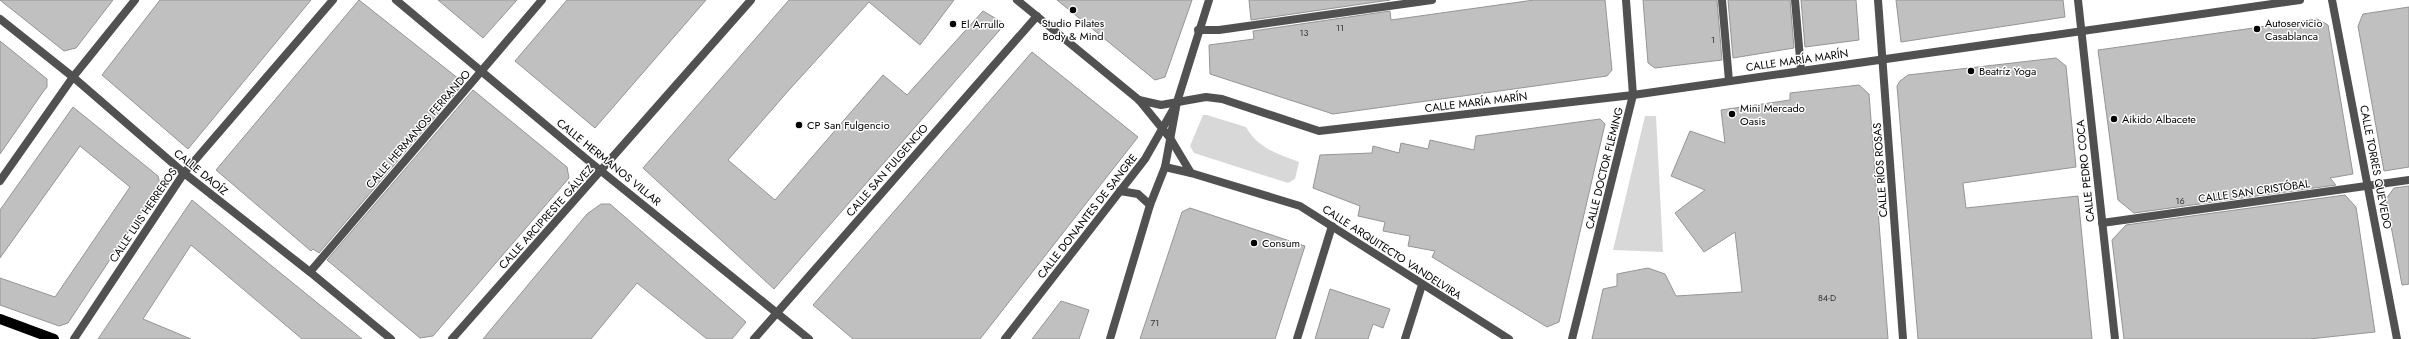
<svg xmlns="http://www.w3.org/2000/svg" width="2409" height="339" viewBox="0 0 2409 339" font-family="Jost,sans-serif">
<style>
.green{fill:#d8d8d8}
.building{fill:#c0c0c0;stroke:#959595}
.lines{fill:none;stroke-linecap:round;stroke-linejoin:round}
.street{stroke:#515151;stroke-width:8}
.primary{stroke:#000;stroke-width:10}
.poi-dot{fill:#000;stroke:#fff;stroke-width:1.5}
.labels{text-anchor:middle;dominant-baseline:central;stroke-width:3;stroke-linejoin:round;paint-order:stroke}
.number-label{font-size:9px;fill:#303030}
.poi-label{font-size:11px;fill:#000;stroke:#fff;text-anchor:start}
.street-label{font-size:11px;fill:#000;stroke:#fff}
</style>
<rect width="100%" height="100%" fill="#fff"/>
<!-- green -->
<g class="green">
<path d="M 1203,115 L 1207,115 L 1246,127 C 1258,148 1277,154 1299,162 L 1295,179 L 1288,183 L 1194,153 L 1190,146 Z"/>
<polygon points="1645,116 1656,116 1663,252 1613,250"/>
</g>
<!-- building -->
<g class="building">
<polygon points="0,0 113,0 76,48 64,51"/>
<polygon points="160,0 311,0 188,149 102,75"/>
<polygon points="359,0 464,83 319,253 313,249 311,251 216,170"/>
<polygon points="438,0 517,0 483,38"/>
<polygon points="567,0 706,0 595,128 515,61"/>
<polygon points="789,0 954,0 920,45 869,2 789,90 728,160 775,200 883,75 907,95 983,11 1005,24 774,289 643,168"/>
<polygon points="1057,0 1192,0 1165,77 1155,80"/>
<polygon points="1249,0 1390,0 1251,20"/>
<polygon points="1534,0 1605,0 1612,70 1607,76 1333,114 1210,74 1209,45 1254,39 1253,31 1390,11 1391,20"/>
<polygon points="1643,0 1717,0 1722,60 1655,68 1648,63"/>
<polygon points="1728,0 1790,0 1794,48 1733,58"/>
<polygon points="1801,0 1856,0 1859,40 1805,47"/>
<polygon points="1896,0 2063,0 2065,17 1901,42"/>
<polygon points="2409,7 2409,167 2384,171 2358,26 2363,14"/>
<polygon points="2317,19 2328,25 2353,174 2330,178 2336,185 2134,213 2118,200 2098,50"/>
<polygon points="0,41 47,79 47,87 43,92 0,154"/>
<polygon points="1032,52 1138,137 980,339 853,339 813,305"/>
<polygon points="2056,58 2066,66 2076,167 1963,183 1966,208 2078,196 2092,339 1918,339 1897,86 1900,81 1908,75"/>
<polygon points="1859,85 1869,94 1888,339 1592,339 1603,289 1617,286 1617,274 1648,268 1665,274 1676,296 1742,292 1735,232 1704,252 1675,213 1705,190 1671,176 1690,131 1725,143 1721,110 1790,100 1790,93"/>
<polygon points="473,90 567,167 569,178 433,336 420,338 327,260"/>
<polygon points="73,107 158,176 160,184 68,323 59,326 0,305 0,278 55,297 130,187 80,146 0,258 0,210"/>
<polygon points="1600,119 1605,124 1559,322 1547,327 1432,257 1435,251 1408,246 1410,236 1383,231 1385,222 1358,216 1360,206 1313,188 1320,155 1372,153 1373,146 1399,153 1401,143 1428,149 1430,140 1474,150 1476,136"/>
<polygon points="2409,186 2409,284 2402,285 2386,199 2394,188"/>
<polygon points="2345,195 2356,207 2375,332 2309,339 2124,339 2112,240 2126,225"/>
<polygon points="192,200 262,258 362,339 302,339 191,245 143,319 191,339 98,339"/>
<polygon points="601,204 610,204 746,322 732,339 707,339 637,283 591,339 483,339 587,214"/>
<polygon points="1190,208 1305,246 1275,339 1140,339 1182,212"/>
<polygon points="1330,289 1390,309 1383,328 1373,324 1368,339 1315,339"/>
<polygon points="1061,301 1089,310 1079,339 1032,339"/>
</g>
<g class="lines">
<!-- street -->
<g class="street">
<polyline points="396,0 590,162 809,339"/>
<polyline points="1017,0 1139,100 1170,138 1191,173"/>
<polyline points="1722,0 1729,81"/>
<polyline points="1795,0 1801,70"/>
<polyline points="1878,0 1903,339"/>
<polyline points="2078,0 2115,339"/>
<polyline points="2332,0 2397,339"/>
<polyline points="0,19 73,77 184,173 310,272 391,339"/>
<polyline points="1198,30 1219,30 1432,0"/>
<polyline points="1139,100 1161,105 1206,97 1222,99 1319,131 1633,95 2300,0"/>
<polyline points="1165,167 1191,173 1300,206 1509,339"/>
<polyline points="0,181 73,77 135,0"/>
<polyline points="1120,191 1138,194 1150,205"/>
<polyline points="2102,223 2409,180"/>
<polyline points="310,272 542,0"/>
<polyline points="74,339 184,173 333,0"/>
<polyline points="452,339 751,0"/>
<polyline points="754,339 1037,16"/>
<polyline points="1005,339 1145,159 1174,108"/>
<polyline points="1110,339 1150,205 1165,167 1177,102 1209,0"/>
<polyline points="1297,339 1332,226"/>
<polyline points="1405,339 1422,285"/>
<polyline points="1572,339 1633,95 1626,0"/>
</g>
<!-- primary -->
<polyline class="primary" points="0,319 54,339"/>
</g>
<!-- markers -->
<g class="poi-dot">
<circle cx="1073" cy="10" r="4"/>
<circle cx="953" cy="24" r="4"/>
<circle cx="2257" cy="29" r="4"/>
<circle cx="1971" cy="71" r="4"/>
<circle cx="1732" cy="114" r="4"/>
<circle cx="2114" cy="119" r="4"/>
<circle cx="799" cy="125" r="4"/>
<circle cx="1254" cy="243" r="4"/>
</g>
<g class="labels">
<!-- number labels -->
<g class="number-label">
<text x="1340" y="27">11</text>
<text x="1304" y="32">13</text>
<text x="1713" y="39">1</text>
<text x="2180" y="200">16</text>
<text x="1827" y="297">84-D</text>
<text x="1155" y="322">71</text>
</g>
<!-- poi labels -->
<g class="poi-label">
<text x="1073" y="23" text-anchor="middle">Studio Pilates<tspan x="1073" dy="13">Body &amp; Mind</tspan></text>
<text x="2265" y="23">Autoservicio<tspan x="2265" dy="13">Casablanca</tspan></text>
<text x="961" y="24">El Arrullo</text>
<text x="1979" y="71">Beatríz Yoga</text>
<text x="1740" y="108">Mini Mercado<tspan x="1740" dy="13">Oasis</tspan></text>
<text x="2122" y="119">Aikido Albacete</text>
<text x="807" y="125">CP San Fulgencio</text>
<text x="1262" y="243">Consum</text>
</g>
<!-- street labels -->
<g class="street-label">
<text transform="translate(1797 60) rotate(-8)">CALLE MARÍA MARÍN</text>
<text transform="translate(1476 102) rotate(-7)">CALLE MARÍA MARÍN</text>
<text transform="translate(418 129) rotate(-49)">CALLE HERMANOS FERRANDO</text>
<text transform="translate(609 162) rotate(39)">CALLE HERMANOS VILLAR</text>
<text transform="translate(2376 167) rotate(79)">CALLE TORRES QUEVEDO</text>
<text transform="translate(1604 168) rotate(-76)">CALLE DOCTOR FLEMING</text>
<text transform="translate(887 170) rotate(-49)">CALLE SAN FULGENCIO</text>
<text transform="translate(1880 170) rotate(-94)">CALLE RÍOS ROSAS</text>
<text transform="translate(2085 171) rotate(-96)">CALLE PEDRO COCA</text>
<text transform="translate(201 172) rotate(39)">CALLE DAOÍZ</text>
<text transform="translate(2254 191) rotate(-8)">CALLE SAN CRISTÓBAL</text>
<text transform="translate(143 215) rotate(-56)">CALLE LUIS HERREROS</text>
<text transform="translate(1087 216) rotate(-52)">CALLE DONANTES DE SANGRE</text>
<text transform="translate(546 217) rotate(-48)">CALLE ARCIPRESTE GÁLVEZ</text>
<text transform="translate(1392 252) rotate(33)">CALLE ARQUITECTO VANDELVIRA</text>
</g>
</g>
</svg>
